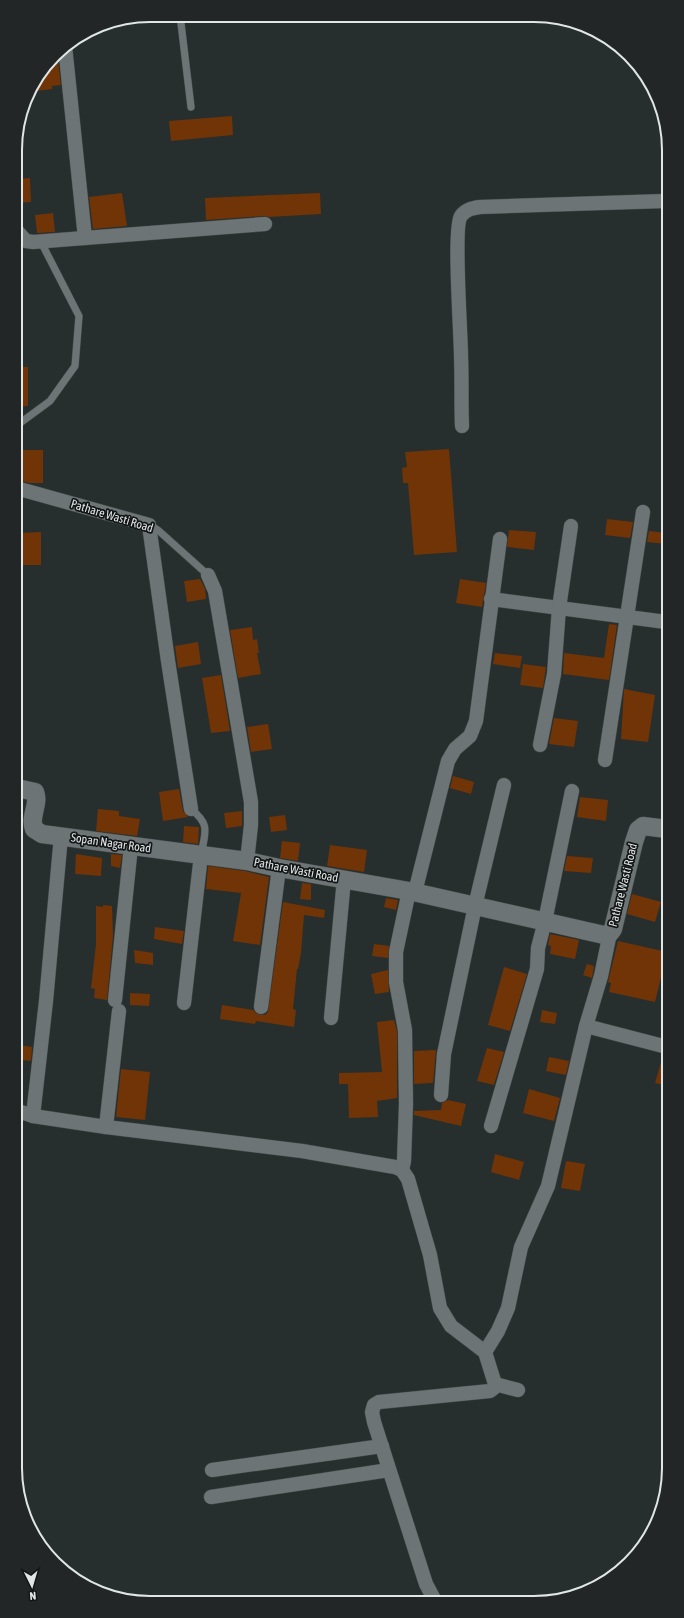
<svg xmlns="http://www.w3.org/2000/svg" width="684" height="1618" viewBox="0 0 684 1618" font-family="'Asap Condensed',sans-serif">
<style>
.building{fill:#703407}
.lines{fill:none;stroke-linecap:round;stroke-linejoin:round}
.service-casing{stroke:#454c4c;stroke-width:8}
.minor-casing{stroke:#454c4c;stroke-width:15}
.tertiary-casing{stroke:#454c4c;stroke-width:19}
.service{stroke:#6c7475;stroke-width:7}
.minor{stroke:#6c7475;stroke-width:14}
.tertiary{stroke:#6c7475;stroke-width:18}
.labels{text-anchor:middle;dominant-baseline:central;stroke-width:3.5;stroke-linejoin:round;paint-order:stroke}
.street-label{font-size:12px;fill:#e0e5e6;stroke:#121515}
.rim{fill:none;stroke:#e0e5e6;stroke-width:2}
</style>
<rect width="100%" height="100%" fill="#262e2e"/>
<!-- building -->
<g class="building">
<polygon points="58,61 61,85 52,86 52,89 29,92 51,62"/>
<polygon points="232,116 233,135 171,141 169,121"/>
<polygon points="30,178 31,202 16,203 15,179"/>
<polygon points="122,193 127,226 93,229 89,197"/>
<polygon points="320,193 321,214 269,217 264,216 206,220 205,198"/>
<polygon points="53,213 55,232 37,233 35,215"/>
<polygon points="16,367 28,367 28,406 16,407"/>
<polygon points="449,449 457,552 414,555 408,483 403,483 402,468 407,467 405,452"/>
<polygon points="16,450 43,450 43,483 30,483 16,480"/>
<polygon points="607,519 633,522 630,538 605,535"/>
<polygon points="509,530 536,532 534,550 507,547"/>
<polygon points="649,531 666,533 666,544 647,542"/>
<polygon points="41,532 41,565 17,565 17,533"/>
<polygon points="200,579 205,589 206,599 187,602 184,581"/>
<polygon points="460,579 486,583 482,607 456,603"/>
<polygon points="609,624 617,625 609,680 563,674 564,653 604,658"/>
<polygon points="252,627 253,640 257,639 259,653 257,653 261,674 238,678 230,630"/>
<polygon points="198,642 201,664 178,668 175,646"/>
<polygon points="495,653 522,656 520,668 493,664"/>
<polygon points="523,664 546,667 543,688 520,685"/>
<polygon points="221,675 230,731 211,733 202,678"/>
<polygon points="624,689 655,695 648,742 621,739"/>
<polygon points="554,718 578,721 574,747 549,744"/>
<polygon points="268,724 272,749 251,752 247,727"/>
<polygon points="453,776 474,782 471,794 450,788"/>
<polygon points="179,789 183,811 188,817 163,821 159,792"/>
<polygon points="580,797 608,800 606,821 577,817"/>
<polygon points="98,809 119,811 119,816 140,819 137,836 96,831"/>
<polygon points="242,811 242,826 226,828 224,813"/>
<polygon points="285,815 287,830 271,832 269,817"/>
<polygon points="184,826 199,827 198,844 183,842"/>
<polygon points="282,841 300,843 298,861 280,858"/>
<polygon points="330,845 367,850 364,872 327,866"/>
<polygon points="76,854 102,858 101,876 75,874"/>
<polygon points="111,854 122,855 120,868 111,866"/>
<polygon points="567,856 593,858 591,873 564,871"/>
<polygon points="208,866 245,871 269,877 260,945 233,941 241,893 206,889"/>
<polygon points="302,883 311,884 311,900 300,899"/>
<polygon points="632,894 661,902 655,922 627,914"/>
<polygon points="386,898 398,900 396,910 384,907"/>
<polygon points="283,902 325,910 324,918 304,915 301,953 298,969 297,969 293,1009 296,1010 294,1027 256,1021 255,1024 220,1019 222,1005 253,1010 256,1013 260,1015 265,1015 268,1012"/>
<polygon points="103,905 112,906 113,936 107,1000 94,998 95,989 91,988 96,944 96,906 103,907"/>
<polygon points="155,927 184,931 182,944 154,939"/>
<polygon points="550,934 579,940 575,959 550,954 551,946 548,945"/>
<polygon points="618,941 667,952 655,1002 609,992 611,983 608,982"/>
<polygon points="374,944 389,946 388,958 372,956"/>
<polygon points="134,950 153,953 153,965 135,963"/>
<polygon points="587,964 594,966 592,978 583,975"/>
<polygon points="504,967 527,974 510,1031 488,1025"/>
<polygon points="388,970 389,992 375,994 371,974"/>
<polygon points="130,993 150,994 149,1006 130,1005"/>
<polygon points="542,1010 557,1013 555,1024 540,1022"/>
<polygon points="394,1020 397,1031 397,1098 377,1101 378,1117 349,1118 348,1084 339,1084 339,1073 382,1072 377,1022"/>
<polygon points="20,1045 32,1047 31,1061 19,1060"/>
<polygon points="487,1048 504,1052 494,1085 477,1081"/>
<polygon points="436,1050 433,1083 414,1084 414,1051"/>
<polygon points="663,1055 667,1055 668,1086 655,1083"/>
<polygon points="549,1057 569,1061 566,1075 546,1071"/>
<polygon points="121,1069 150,1072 145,1120 116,1117"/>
<polygon points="529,1089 560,1098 554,1121 523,1113"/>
<polygon points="448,1100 466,1104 461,1126 414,1115 414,1111 441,1110 442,1103"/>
<polygon points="495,1154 524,1162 519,1180 491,1172"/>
<polygon points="566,1161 585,1164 580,1191 561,1188"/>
</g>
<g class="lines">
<!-- service casing -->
<g class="service-casing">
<g id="service">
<polyline points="180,15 191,107"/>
<polyline points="16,426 50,401 75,366 79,316 41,242"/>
<polyline points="150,525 159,531 208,575"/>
<path d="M 191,809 C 211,825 205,832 201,855"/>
</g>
</g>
<!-- minor casing -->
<g class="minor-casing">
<g id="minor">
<polyline points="65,46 85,238"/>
<polyline points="16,230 26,241 33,242 265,224"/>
<path d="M 462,426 C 461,403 462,379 461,356 C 461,334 453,227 461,216 C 466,209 473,208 480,207 L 665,201"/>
<polyline points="16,488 149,525 168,661 191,809"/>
<polyline points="208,575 215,591 251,802 251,825 247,861"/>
<polyline points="491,599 666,622"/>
<polyline points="540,745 554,674 559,608 571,526"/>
<polyline points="605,760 643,512"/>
<polyline points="415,892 448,761 455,749 470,736 476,721 500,539"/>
<polyline points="115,1000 131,846"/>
<polyline points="184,1003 201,855"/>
<polyline points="261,1007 279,868"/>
<polyline points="331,1018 344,879"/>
<polyline points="586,1026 667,1047"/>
<polyline points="441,1095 444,1054 475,906 504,785"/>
<polyline points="18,1111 33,1116 106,1127 302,1151 395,1167 402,1170 408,1179 430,1255 440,1308 451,1326 485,1352 495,1384 494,1388 490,1391 379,1402 374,1405 372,1412 374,1422 426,1584 434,1599"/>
<polyline points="33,1116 46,1001 61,836"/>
<polyline points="491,1126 537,969 538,948 545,921 572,791"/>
<polyline points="106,1127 119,1011"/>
<polyline points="402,1170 404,1161 406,1104 405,1030 396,982 396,952 409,891"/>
<polyline points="485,1352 498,1331 508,1308 521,1247 548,1186 586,1026 601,976 610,933"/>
<polyline points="495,1384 518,1390"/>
<polyline points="212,1470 382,1446"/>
<polyline points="211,1497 389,1470"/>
</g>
</g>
<!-- tertiary casing -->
<g class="tertiary-casing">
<path id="tertiary" d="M 17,788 L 35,792 C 40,804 29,816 34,829 L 42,834 L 247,861 L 279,868 L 409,891 L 604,935 L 610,933 L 613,929 L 634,842 L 638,830 L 643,826 L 667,829"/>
</g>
<!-- service -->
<use href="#service" class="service"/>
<!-- minor -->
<use href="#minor" class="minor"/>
<!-- tertiary -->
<use href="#tertiary" class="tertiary"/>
</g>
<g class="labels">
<!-- street labels -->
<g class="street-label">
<text transform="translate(112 516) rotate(17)">Pathare Wasti Road</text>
<text transform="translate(111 843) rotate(8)">Sopan Nagar Road</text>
<text transform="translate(296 870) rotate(11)">Pathare Wasti Road</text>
<text transform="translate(623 885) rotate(-76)">Pathare Wasti Road</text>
</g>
</g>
<!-- crop -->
<path d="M0 0H684V1618H0ZM150 22H534A128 128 0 0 1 662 150V1468A128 128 0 0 1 534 1596H150A128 128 0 0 1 22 1468V150A128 128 0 0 1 150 22Z" fill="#222626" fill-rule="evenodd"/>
<path class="rim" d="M150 22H534A128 128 0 0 1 662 150V1468A128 128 0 0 1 534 1596H150A128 128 0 0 1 22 1468V150A128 128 0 0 1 150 22Z"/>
<!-- north arrow -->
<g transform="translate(32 1586) rotate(175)" stroke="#121515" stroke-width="3" paint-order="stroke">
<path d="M0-3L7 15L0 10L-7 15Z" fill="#e0e5e6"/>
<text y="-6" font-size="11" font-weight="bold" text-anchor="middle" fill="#e0e5e6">N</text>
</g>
</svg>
